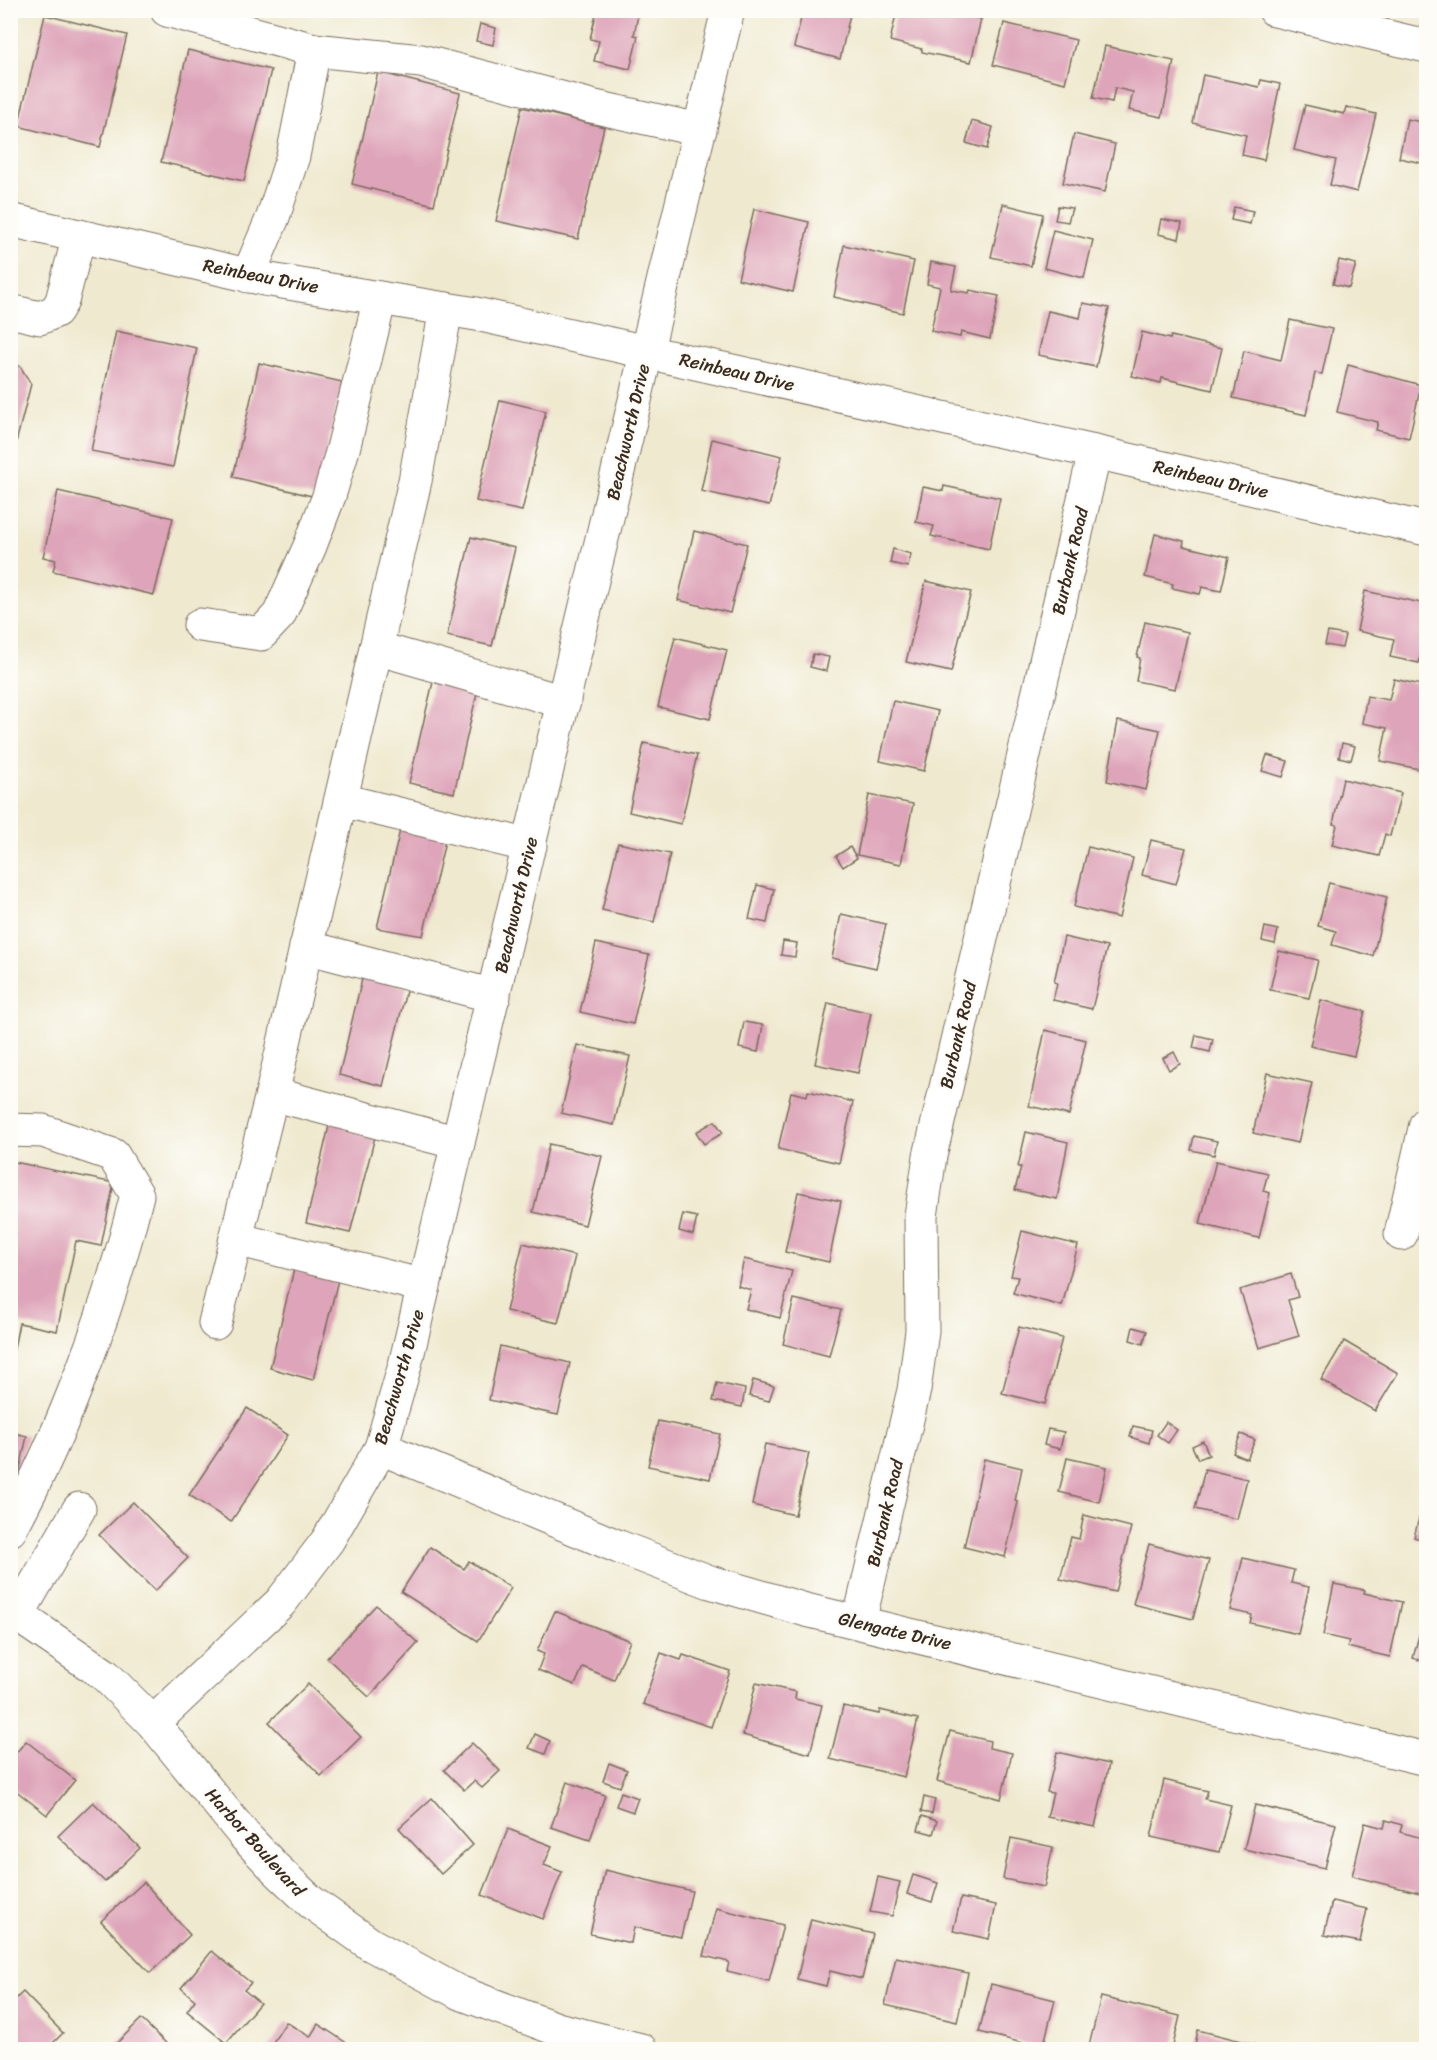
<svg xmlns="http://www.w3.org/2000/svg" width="1437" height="2060" viewBox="0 0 1437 2060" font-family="Sriracha,sans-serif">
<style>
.building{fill:#dea4b9}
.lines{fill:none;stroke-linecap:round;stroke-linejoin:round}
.minor-casing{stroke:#7a6d5c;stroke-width:35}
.minor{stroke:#fff;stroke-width:33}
.labels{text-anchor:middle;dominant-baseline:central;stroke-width:5;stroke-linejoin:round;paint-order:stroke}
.street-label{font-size:18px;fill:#3b2a1e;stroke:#fdfcf7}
</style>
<rect width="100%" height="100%" fill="#fdfcf7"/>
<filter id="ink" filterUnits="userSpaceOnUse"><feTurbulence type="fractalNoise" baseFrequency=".0167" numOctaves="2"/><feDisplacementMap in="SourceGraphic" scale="12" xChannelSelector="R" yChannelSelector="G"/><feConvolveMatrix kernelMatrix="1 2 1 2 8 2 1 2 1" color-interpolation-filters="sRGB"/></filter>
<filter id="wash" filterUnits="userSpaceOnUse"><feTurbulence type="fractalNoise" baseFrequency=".008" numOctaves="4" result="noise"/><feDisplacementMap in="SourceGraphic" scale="24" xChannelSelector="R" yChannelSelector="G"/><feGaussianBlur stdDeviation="1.35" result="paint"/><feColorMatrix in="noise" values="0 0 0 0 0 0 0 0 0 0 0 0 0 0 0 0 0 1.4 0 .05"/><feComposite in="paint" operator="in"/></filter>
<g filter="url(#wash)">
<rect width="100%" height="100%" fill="#efe9cf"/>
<g id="blocks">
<!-- building -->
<g class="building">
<polygon points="597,10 639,10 634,35 638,36 630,69 594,61 599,41 590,39"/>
<polygon points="803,10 851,10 840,59 794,47"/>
<polygon points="897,10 942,10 981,19 971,62 922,52 922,49 890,41"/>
<polygon points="45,15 127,35 100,147 18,126"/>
<polygon points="1004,23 1076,40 1065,83 993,65"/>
<polygon points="480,24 496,28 493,45 476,41"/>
<polygon points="1105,46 1174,61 1162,117 1129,110 1133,92 1115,88 1112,102 1093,98"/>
<polygon points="188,50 271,70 244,181 161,162"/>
<polygon points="378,72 460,93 434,205 352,184"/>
<polygon points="1203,75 1259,87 1261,80 1280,84 1264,160 1242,155 1246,135 1193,123"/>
<polygon points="1305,105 1344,114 1346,107 1376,114 1357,192 1330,185 1336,160 1294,150"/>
<polygon points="522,107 604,127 578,239 496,221"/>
<polygon points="1407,119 1426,123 1426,164 1399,158"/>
<polygon points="972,121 993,127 987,149 966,143"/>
<polygon points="1074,134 1115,144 1105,192 1063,183"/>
<polygon points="1003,204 1043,214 1031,266 991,257"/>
<polygon points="1058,206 1072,208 1068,222 1055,220"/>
<polygon points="1234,207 1253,211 1250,224 1231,220"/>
<polygon points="754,209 809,222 793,292 738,279"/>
<polygon points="1161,219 1182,223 1179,239 1158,234"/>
<polygon points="1053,230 1093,240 1084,278 1044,268"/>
<polygon points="844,245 914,261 903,313 834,297"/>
<polygon points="1339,260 1356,264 1349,288 1333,284"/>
<polygon points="931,262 956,267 951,290 969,293 970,290 999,296 990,339 961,332 960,337 931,331 940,287 927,284"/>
<polygon points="1083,303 1109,308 1096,367 1038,355 1048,311 1080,318"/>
<polygon points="1290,320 1332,329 1322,374 1315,373 1306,415 1233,398 1244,351 1281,360"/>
<polygon points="116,331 197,348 173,467 91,451"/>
<polygon points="1142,332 1170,339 1171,336 1222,348 1212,390 1162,378 1161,383 1132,376"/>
<polygon points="259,363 342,382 316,497 233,477"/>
<polygon points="10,364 20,366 31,384 11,462"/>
<polygon points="1348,365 1421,385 1409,438 1376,430 1378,422 1337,412"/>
<polygon points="500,400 546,411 522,511 476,501"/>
<polygon points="712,439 782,456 769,506 701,491"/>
<polygon points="944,486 1000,498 989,549 931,536 934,526 916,522 923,487 943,491"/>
<polygon points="58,491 173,518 154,595 53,571 56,560 43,557"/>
<polygon points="694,531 747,544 730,613 678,600"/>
<polygon points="1155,534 1184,541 1183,546 1229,557 1221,591 1202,587 1200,594 1172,588 1173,584 1145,577"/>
<polygon points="471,537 515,548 492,646 447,636"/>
<polygon points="893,549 911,554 908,567 890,563"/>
<polygon points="926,581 971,592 951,672 906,662"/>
<polygon points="1365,591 1426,604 1426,645 1423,644 1419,663 1390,657 1394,639 1357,631"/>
<polygon points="1145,622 1188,632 1175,689 1136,681 1140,658 1137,657"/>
<polygon points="1328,632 1345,635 1342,648 1325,645"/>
<polygon points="675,637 727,650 710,719 658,707"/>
<polygon points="813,654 829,657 826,671 810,667"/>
<polygon points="1394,679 1426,686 1426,731 1419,769 1380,761 1387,728 1362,723 1367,696 1389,700"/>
<polygon points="433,682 477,693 454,793 409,783"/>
<polygon points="893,701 938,711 924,771 880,761"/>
<polygon points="1118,721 1160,730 1146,790 1107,781"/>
<polygon points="644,743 697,755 681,824 629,812"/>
<polygon points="1342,743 1355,746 1351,760 1339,757"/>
<polygon points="1267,755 1288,761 1283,777 1262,771"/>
<polygon points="1343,779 1401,793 1390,836 1385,834 1379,856 1332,845 1337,825 1333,824"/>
<polygon points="869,795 913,804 901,864 857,855"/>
<polygon points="401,826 446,837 423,936 377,928"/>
<polygon points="1151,840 1186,848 1176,884 1142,875"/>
<polygon points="618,843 670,854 654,922 602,910"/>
<polygon points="850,847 857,858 843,867 836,856"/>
<polygon points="1088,847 1133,858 1119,918 1074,907"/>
<polygon points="1329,883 1387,897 1373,956 1332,945 1336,931 1318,926"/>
<polygon points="757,885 774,889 767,923 749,919"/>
<polygon points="841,914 886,924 876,968 832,958"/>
<polygon points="1265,927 1278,930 1275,944 1262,941"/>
<polygon points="1064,937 1107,947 1092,1009 1053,1000 1057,983 1054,982"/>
<polygon points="783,941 797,943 795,957 781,955"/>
<polygon points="596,943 649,955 633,1024 580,1012"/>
<polygon points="1279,951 1318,960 1309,998 1270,990"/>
<polygon points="363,975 407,987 383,1086 339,1075"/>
<polygon points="1321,1000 1365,1011 1354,1056 1310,1046"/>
<polygon points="828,1003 871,1013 858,1073 815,1064"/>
<polygon points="744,1022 763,1025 758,1052 739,1048"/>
<polygon points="1045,1030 1086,1040 1069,1115 1029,1106"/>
<polygon points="1196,1035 1213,1039 1210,1052 1193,1048"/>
<polygon points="577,1045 630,1056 614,1125 561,1113"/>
<polygon points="1174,1052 1180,1064 1169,1070 1163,1058"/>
<polygon points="1267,1073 1312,1083 1298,1143 1253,1133"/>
<polygon points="808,1091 853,1102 839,1163 778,1149 791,1092 807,1096"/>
<polygon points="715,1121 723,1133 704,1144 696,1132"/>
<polygon points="330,1122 376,1133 350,1233 306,1223"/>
<polygon points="1026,1132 1068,1142 1057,1199 1015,1190 1021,1167 1018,1167"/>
<polygon points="1194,1136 1217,1141 1214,1155 1191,1150"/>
<polygon points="549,1144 602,1156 585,1225 533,1212"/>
<polygon points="10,1161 114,1183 101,1246 76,1241 57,1331 19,1323 12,1359"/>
<polygon points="1216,1161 1268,1173 1263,1191 1270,1193 1259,1238 1200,1224"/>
<polygon points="798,1192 841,1201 829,1262 785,1252"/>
<polygon points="683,1214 697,1217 693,1235 679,1231"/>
<polygon points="1022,1231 1078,1245 1062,1306 1013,1293 1018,1277 1011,1276"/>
<polygon points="523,1243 575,1256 558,1323 506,1311"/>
<polygon points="744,1259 792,1271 780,1318 746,1309 751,1290 738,1286"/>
<polygon points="294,1269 338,1280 313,1380 270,1368"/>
<polygon points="1291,1274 1298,1297 1288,1300 1299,1336 1259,1348 1240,1290"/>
<polygon points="794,1299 841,1310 829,1356 783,1344"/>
<polygon points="1019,1327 1062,1338 1045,1404 1002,1393"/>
<polygon points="1133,1327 1147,1331 1143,1344 1130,1340"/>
<polygon points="1344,1341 1398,1373 1375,1411 1321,1380"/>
<polygon points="500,1346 570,1363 558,1415 489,1400"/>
<polygon points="753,1380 774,1386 769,1401 749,1396"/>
<polygon points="717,1383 745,1389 742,1407 713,1401"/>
<polygon points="247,1408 288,1435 231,1522 189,1495"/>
<polygon points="658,1421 720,1434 710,1479 648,1466"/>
<polygon points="1166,1422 1177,1430 1168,1443 1157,1435"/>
<polygon points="1133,1426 1152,1430 1149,1443 1130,1437"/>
<polygon points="1048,1429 1064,1432 1060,1449 1044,1445"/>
<polygon points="10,1432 27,1436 17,1483 10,1482"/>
<polygon points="1241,1434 1255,1440 1247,1459 1233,1453"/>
<polygon points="1203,1441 1209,1455 1198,1459 1192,1446"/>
<polygon points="765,1444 809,1453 795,1515 752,1505"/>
<polygon points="1067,1458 1107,1467 1099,1502 1059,1492"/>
<polygon points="984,1459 1022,1468 1015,1501 1018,1502 1005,1557 964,1547"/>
<polygon points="1205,1469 1247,1479 1237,1519 1195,1509"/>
<polygon points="133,1502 188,1558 155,1591 99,1535"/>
<polygon points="1084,1515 1131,1527 1115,1592 1060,1579 1071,1537 1079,1539"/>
<polygon points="1419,1518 1426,1520 1426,1541 1414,1537"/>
<polygon points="1149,1544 1209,1560 1193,1619 1133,1604"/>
<polygon points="430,1547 464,1569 469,1561 511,1588 478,1641 401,1592"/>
<polygon points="1243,1558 1294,1570 1291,1583 1309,1587 1298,1634 1250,1623 1252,1615 1230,1610"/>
<polygon points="1334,1584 1365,1590 1364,1593 1402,1602 1390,1657 1347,1647 1349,1641 1323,1635"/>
<polygon points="376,1605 418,1643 369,1697 327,1658"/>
<polygon points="1426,1609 1426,1662 1413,1658"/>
<polygon points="555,1611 630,1641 614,1680 583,1667 575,1685 538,1670 544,1654 537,1651"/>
<polygon points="661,1653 681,1660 683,1655 730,1671 711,1727 643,1704"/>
<polygon points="756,1683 796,1692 795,1699 822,1705 810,1754 743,1735"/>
<polygon points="308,1684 361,1737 321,1776 269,1722"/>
<polygon points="843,1706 879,1714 880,1710 918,1719 904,1777 830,1759"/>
<polygon points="950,1731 990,1741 989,1748 1012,1753 1001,1799 937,1781"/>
<polygon points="535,1734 550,1741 545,1754 529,1748"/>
<polygon points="26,1741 75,1780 47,1815 10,1786 10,1760"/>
<polygon points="472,1743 500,1771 482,1788 474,1781 464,1790 444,1770"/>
<polygon points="1057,1752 1109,1764 1095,1827 1047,1817 1053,1793 1047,1792"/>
<polygon points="609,1763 627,1770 620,1787 603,1781"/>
<polygon points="1164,1780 1208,1791 1205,1799 1231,1805 1219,1852 1151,1837"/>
<polygon points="567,1782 605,1795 590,1840 551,1827"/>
<polygon points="621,1792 638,1798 633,1812 616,1806"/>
<polygon points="924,1797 935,1800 932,1814 921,1812"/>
<polygon points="432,1798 473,1845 441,1874 399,1828"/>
<polygon points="93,1802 140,1848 105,1882 58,1836"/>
<polygon points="1255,1805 1336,1824 1325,1868 1244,1849"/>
<polygon points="922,1816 937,1821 933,1834 918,1830"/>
<polygon points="1386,1820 1402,1825 1400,1832 1426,1839 1426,1883 1424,1894 1352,1876 1365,1823 1384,1828"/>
<polygon points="508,1829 552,1846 544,1865 562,1872 543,1919 482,1895"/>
<polygon points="1011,1838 1053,1847 1044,1887 1003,1879"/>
<polygon points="605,1870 692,1891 681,1937 634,1927 631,1943 590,1934"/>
<polygon points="913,1875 938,1883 932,1902 907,1894"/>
<polygon points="878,1877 900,1882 892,1916 870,1912"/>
<polygon points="144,1882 190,1935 150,1973 101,1921"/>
<polygon points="961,1898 996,1905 989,1939 953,1931"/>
<polygon points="1332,1901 1367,1909 1360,1942 1324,1935"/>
<polygon points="716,1908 783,1925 769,1981 727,1971 729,1962 704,1956"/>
<polygon points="811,1919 873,1934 862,1979 830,1971 826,1986 797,1979"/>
<polygon points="212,1951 251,1983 244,1990 260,2003 226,2043 187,2011 195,2000 181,1988"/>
<polygon points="896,1957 968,1973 957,2022 885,2005"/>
<polygon points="991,1984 1055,2000 1043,2048 979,2032"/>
<polygon points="23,1992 63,2033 46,2050 21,2050 10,2038 10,2004"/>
<polygon points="1101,1997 1180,2016 1172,2050 1088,2050"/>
<polygon points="141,2019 169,2046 166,2050 110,2050"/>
<polygon points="286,2022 310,2037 318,2024 348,2044 345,2050 268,2050"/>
<polygon points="1198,2030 1273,2049 1273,2050 1194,2050"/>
</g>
</g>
</g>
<g filter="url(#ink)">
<use href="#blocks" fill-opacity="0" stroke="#7a6d5c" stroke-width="1.5"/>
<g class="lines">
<!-- minor casing -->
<g class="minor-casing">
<g id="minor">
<polyline points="167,10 314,50 421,61 591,106 700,130"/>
<polyline points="1275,10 1426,46"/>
<polyline points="10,220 264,279 476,314 1095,452 1426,529"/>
<polyline points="248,276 273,217 293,156 314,50"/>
<polyline points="10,311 40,318 56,311 62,301 79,236"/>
<polyline points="200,625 261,634 279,615 310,546 329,496 343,449 380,298"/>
<polyline points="376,648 564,702"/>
<polyline points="341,800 530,846"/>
<polyline points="306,947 494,996"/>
<polyline points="272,1094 458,1143"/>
<path d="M 10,1130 L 43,1131 L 113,1155 L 137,1195 C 110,1306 65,1429 10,1530"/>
<polyline points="1401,1234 1426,1124"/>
<polyline points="236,1239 424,1286"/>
<polyline points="215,1323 272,1094 415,481 446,309"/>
<polyline points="381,1448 619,1547 710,1582 806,1610 1426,1759"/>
<polyline points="10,1610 105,1675 153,1723 244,1835 276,1869 311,1902 370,1944 458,1992 557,2029 641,2050"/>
<polyline points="18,1614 79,1509"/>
<polyline points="859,1622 914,1390 922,1331 921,1216 930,1156 1095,452"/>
<polyline points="153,1723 281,1602 328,1540 381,1448 405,1365 728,10"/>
</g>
</g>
<!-- minor -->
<use href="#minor" class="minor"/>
</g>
</g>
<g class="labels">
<!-- street labels -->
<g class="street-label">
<text transform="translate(261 276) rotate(11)">Reinbeau Drive</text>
<text transform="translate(737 372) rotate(13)">Reinbeau Drive</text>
<text transform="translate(628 432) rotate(-77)">Beachworth Drive</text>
<text transform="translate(1211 479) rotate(13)">Reinbeau Drive</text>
<text transform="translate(1070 561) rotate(-77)">Burbank Road</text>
<text transform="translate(516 905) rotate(-77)">Beachworth Drive</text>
<text transform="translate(958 1035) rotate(-77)">Burbank Road</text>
<text transform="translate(399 1377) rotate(-74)">Beachworth Drive</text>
<text transform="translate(885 1513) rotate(-77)">Burbank Road</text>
<text transform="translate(895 1631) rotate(13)">Glengate Drive</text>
<text transform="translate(255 1842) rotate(48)">Harbor Boulevard</text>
</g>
</g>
<!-- margin -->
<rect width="1437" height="2060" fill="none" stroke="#fdfcf7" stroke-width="36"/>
</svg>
